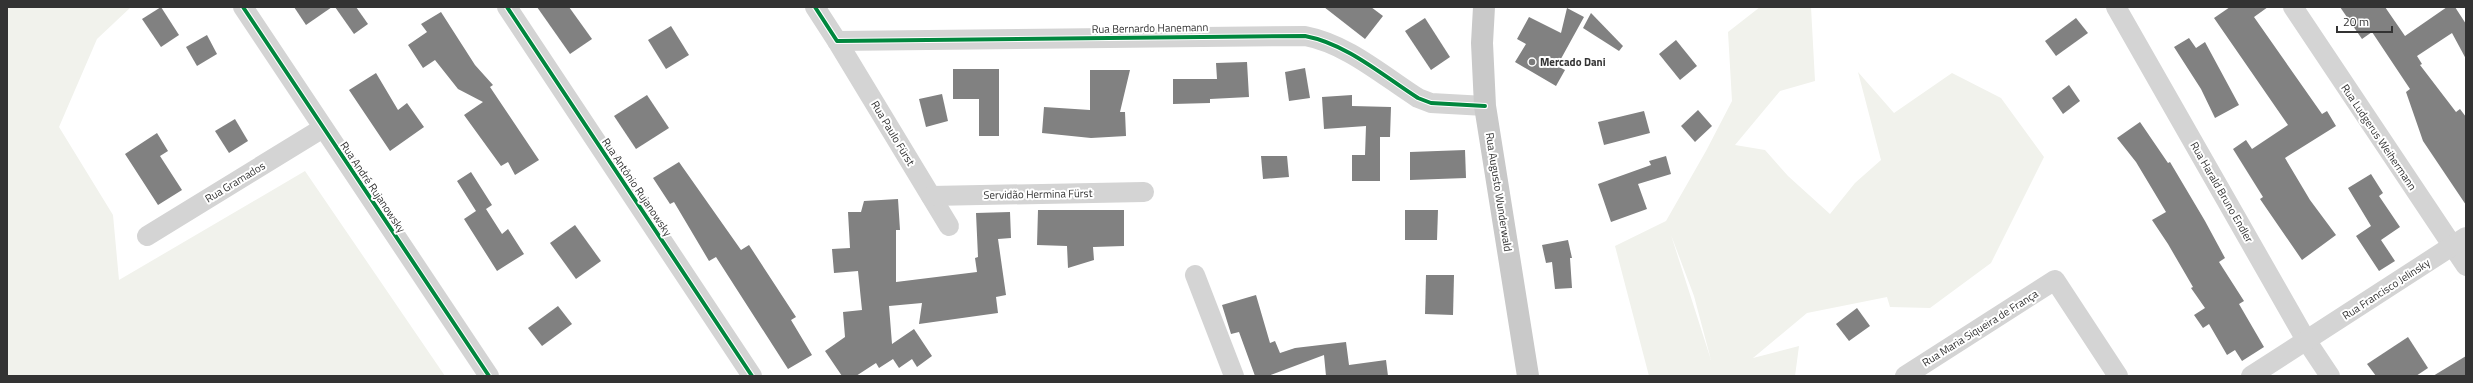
<svg xmlns="http://www.w3.org/2000/svg" width="2473" height="383" viewBox="0 0 2473 383" font-family="'Titillium Web',sans-serif">
<style>
.green{fill:#f1f2ec;fill-rule:evenodd}
.building{fill:#818181}
.lines{fill:none;stroke-linecap:round;stroke-linejoin:round}
.minor{stroke:#d4d4d4;stroke-width:20}
.major{stroke:#c9c9c9;stroke-width:22}
.cycleway-casing{stroke:#fff;stroke-width:6}
.cycleway{stroke:#00873e;stroke-width:4}
.poi-dot{fill:#7a7a7a;stroke:#fff;stroke-width:1.5}
.labels{text-anchor:middle;dominant-baseline:central;stroke-width:4;stroke-linejoin:round;paint-order:stroke}
.street-label{font-size:11px;fill:#333;stroke:#fff}
.poi-label{font-size:11px;font-weight:bold;fill:#333;stroke:#fff;text-anchor:start}
</style>
<rect width="100%" height="100%" fill="#fff"/>
<!-- green -->
<g class="green">
<polygon points="7,7 131,7 97,39 59,127 113,215 119,280 305,171 445,376 7,376"/>
<path d="M 1760,7 L 1811,7 L 1815,81 L 1780,91 L 1735,145 L 1765,150 L 1788,176 L 1830,214 L 1855,183 L 1881,160 L 1858,72 L 1894,113 L 1952,73 L 2001,98 L 2044,157 L 1991,263 L 1930,308 L 1890,307 L 1887,297 L 1807,313 L 1753,358 L 1799,346 L 1795,376 L 1649,376 L 1615,246 L 1666,221 L 1706,151 L 1732,101 L 1728,32 ZM 1671,235 L 1694,296 L 1711,360 Z"/>
</g>
<!-- building -->
<g class="building">
<polygon points="161,7 179,35 161,47 142,19"/>
<polygon points="294,7 332,7 306,25"/>
<polygon points="335,7 356,7 368,24 354,34"/>
<polygon points="537,7 569,7 592,39 570,54"/>
<polygon points="1324,7 1371,7 1383,16 1365,39"/>
<polygon points="2230,7 2268,7 2254,17 2322,114 2327,111 2336,126 2285,158 2310,200 2336,235 2302,260 2260,199 2263,197 2233,149 2246,140 2252,149 2288,125 2214,18"/>
<polygon points="2340,7 2385,7 2405,36 2447,7 2455,7 2466,24 2466,59 2452,33 2417,56 2422,64 2420,65 2456,112 2460,109 2466,117 2466,205 2423,141 2406,92 2410,89 2372,32 2362,39"/>
<polygon points="1567,8 1584,17 1557,66 1565,70 1556,86 1515,62 1526,44 1517,39 1529,17 1561,33"/>
<polygon points="441,12 475,65 493,85 490,87 539,160 515,175 508,162 501,166 464,115 483,102 458,89 435,60 423,68 408,45 427,32 421,24"/>
<polygon points="1591,13 1623,46 1619,51 1583,28"/>
<polygon points="1425,18 1450,57 1431,70 1405,31"/>
<polygon points="2076,18 2088,33 2056,56 2045,41"/>
<polygon points="671,26 689,55 666,69 648,40"/>
<polygon points="207,35 217,54 197,66 186,47"/>
<polygon points="2189,38 2196,48 2205,42 2239,105 2215,118 2201,89 2174,47"/>
<polygon points="1676,40 1697,66 1680,80 1659,54"/>
<polygon points="1247,62 1249,97 1210,99 1210,103 1173,104 1173,79 1217,79 1216,63"/>
<polygon points="1305,68 1310,98 1289,101 1285,72"/>
<polygon points="953,69 999,69 999,136 979,136 979,99 953,99"/>
<polygon points="1090,70 1130,70 1120,112 1125,112 1126,136 1091,138 1042,133 1044,107 1090,110"/>
<polygon points="376,73 398,110 407,103 424,127 390,151 349,90"/>
<polygon points="2069,85 2080,101 2063,114 2052,98"/>
<polygon points="942,94 948,121 926,127 919,99"/>
<polygon points="647,95 669,128 636,149 614,116"/>
<polygon points="1352,95 1352,106 1391,107 1390,137 1380,137 1380,181 1352,181 1352,155 1365,155 1366,126 1324,129 1322,97"/>
<polygon points="1698,110 1712,126 1695,142 1681,126"/>
<polygon points="1644,111 1650,133 1604,145 1598,122"/>
<polygon points="235,119 248,141 229,153 215,131"/>
<polygon points="2140,122 2168,163 2170,162 2205,221 2225,258 2219,262 2244,301 2239,304 2264,347 2242,361 2235,350 2227,355 2209,324 2203,328 2194,315 2205,308 2191,288 2193,287 2168,244 2152,220 2166,212 2136,162 2117,138"/>
<polygon points="157,133 168,151 160,156 182,190 158,205 125,154"/>
<polygon points="1465,150 1466,178 1410,180 1410,152"/>
<polygon points="1261,156 1287,156 1289,177 1263,179"/>
<polygon points="1666,156 1671,174 1638,184 1647,209 1611,222 1598,184 1651,165 1649,161"/>
<polygon points="679,162 741,250 749,245 796,317 791,320 812,355 788,369 716,257 709,261 674,202 670,204 653,178"/>
<polygon points="471,172 492,205 486,209 502,234 508,229 524,254 497,271 464,219 476,211 457,181"/>
<polygon points="2371,174 2383,193 2379,196 2400,227 2381,240 2395,261 2379,271 2356,236 2371,226 2348,188"/>
<polygon points="898,199 900,230 896,230 896,282 977,272 975,258 978,257 976,213 1010,212 1011,238 998,239 1006,295 996,297 998,313 919,324 922,303 889,306 892,344 914,329 932,356 917,367 912,359 899,368 893,359 879,368 876,363 856,376 842,376 825,351 845,337 843,312 862,310 858,271 834,273 832,249 850,248 848,212 861,212 864,201"/>
<polygon points="1038,210 1124,210 1124,246 1093,247 1094,260 1068,268 1067,246 1037,245"/>
<polygon points="1405,210 1438,210 1437,240 1405,240"/>
<polygon points="575,225 601,261 576,279 550,243"/>
<polygon points="1568,240 1572,258 1570,258 1572,288 1555,289 1552,262 1546,263 1542,245"/>
<polygon points="1426,275 1454,275 1453,315 1425,314"/>
<polygon points="1256,295 1270,343 1275,341 1280,353 1295,348 1346,342 1349,365 1386,360 1388,376 1326,376 1324,355 1268,376 1255,376 1239,332 1231,334 1222,305"/>
<polygon points="558,306 572,324 542,346 528,328"/>
<polygon points="1857,308 1870,326 1849,341 1836,324"/>
<polygon points="2408,337 2428,368 2416,376 2376,376 2367,364"/>
<polygon points="2466,356 2466,376 2433,376"/>
</g>
<g class="lines">
<!-- minor -->
<g class="minor">
<polyline points="243,7 489,376"/>
<polyline points="507,7 752,376"/>
<path d="M 815,7 L 837,41 L 1305,36 C 1347,44 1382,75 1418,98 L 1431,103 L 1485,106"/>
<polyline points="2116,7 2306,340 2330,376"/>
<polyline points="2293,7 2466,266"/>
<polyline points="837,41 949,226"/>
<polyline points="931,196 1144,192"/>
<polyline points="147,236 323,128"/>
<polyline points="1195,275 1234,376"/>
<polyline points="1905,376 2055,280 2118,376"/>
<polyline points="2251,376 2466,237"/>
</g>
<!-- major -->
<polyline class="major" points="1484,7 1482,43 1485,106 1528,376"/>
<!-- cycleway casing -->
<g class="cycleway-casing">
<g id="cycleway">
<polyline points="243,7 489,376"/>
<polyline points="507,7 752,376"/>
<path d="M 815,7 L 837,41 L 1305,36 C 1347,44 1382,75 1418,98 L 1431,103 L 1485,106"/>
</g>
</g>
<!-- cycleway -->
<use href="#cycleway" class="cycleway"/>
</g>
<!-- markers -->
<circle class="poi-dot" cx="1532" cy="62" r="4"/>
<g class="labels">
<!-- street labels -->
<g class="street-label">
<text transform="translate(1150 28) rotate(-1)">Rua Bernardo Hanemann</text>
<text transform="translate(893 133) rotate(59)">Rua Paulo Fürst</text>
<text transform="translate(2379 137) rotate(56)">Rua Ludgerus Weihermann</text>
<text transform="translate(235 182) rotate(-31)">Rua Gramados</text>
<text transform="translate(373 187) rotate(56)">Rua André Rujanowsky</text>
<text transform="translate(637 187) rotate(56)">Rua Antônio Rujanowsky</text>
<text transform="translate(1499 192) rotate(81)">Rua Augusto Wunderwald</text>
<text transform="translate(2222 192) rotate(60)">Rua Harald Bruno Endler</text>
<text transform="translate(1038 194) rotate(-1)">Servidão Hermina Fürst</text>
<text transform="translate(2386 289) rotate(-33)">Rua Francisco Jelinsky</text>
<text transform="translate(1980 328) rotate(-32)">Rua Maria Siqueira de França</text>
</g>
<!-- poi labels -->
<g class="poi-label">
<text x="1540" y="62">Mercado Dani</text>
</g>
</g>
<!-- border -->
<rect width="2473" height="383" fill="none" stroke="#333333" stroke-width="16"/>
<!-- scale -->
<path d="M2337 26v6h55v-6" fill="none" stroke="#333333" stroke-width="2"/>
<text x="2343" y="26" font-size="12" fill="#333333" stroke="#ffffff" stroke-width="3" paint-order="stroke">20 m</text>
</svg>
